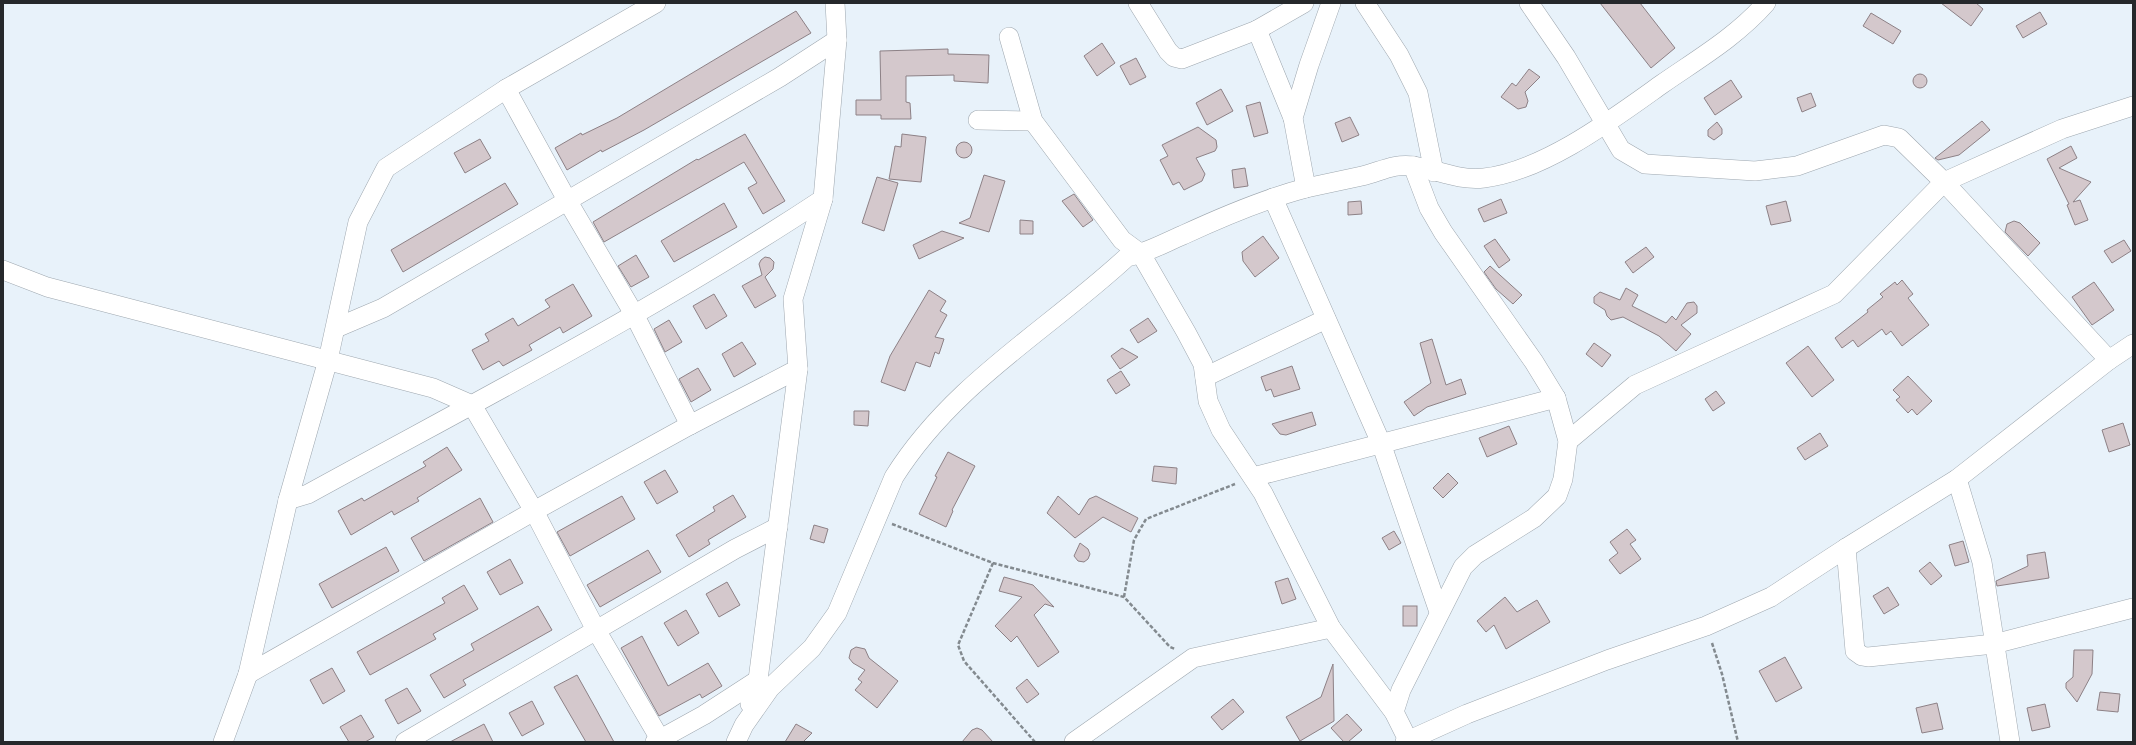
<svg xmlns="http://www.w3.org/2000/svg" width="2136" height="745" viewBox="0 0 2136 745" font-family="'Alegreya Sans',sans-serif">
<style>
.building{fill:#d4c8cc;stroke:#8d8186}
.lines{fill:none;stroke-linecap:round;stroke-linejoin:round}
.minor-casing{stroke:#9ea7af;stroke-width:20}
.path{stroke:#838a8f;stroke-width:2.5;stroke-dasharray:4 2;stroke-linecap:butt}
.minor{stroke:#fff;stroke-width:19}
</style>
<rect width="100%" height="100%" fill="#e8f2fa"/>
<!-- building -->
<g class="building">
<polygon points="1600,3 1640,3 1675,48 1651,68"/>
<polygon points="1941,3 1976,3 1983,9 1971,26"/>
<polygon points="796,11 811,33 644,130 602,152 601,150 567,170 555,148 581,133 582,135 617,118"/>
<polygon points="2040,12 2047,24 2023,38 2016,26"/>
<polygon points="1871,13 1901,31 1893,44 1863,26"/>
<polygon points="1102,43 1115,63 1097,76 1084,56"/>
<polygon points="948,49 948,54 989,55 988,83 954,81 954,75 906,76 906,102 910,103 911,119 881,119 881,115 856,115 856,100 881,100 880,51"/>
<polygon points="1136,58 1146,77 1130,85 1120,66"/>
<polygon points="1529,69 1540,77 1525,92 1528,101 1526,107 1518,109 1501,97 1512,83 1516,86"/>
<circle cx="1920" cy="81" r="7"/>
<polygon points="1731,80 1742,97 1715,115 1704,98"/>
<polygon points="1221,89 1233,111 1207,125 1196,103"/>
<polygon points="1811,93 1816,106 1802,112 1797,98"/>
<polygon points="1260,102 1268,133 1254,137 1246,106"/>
<polygon points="1350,117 1359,135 1342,142 1335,123"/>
<polygon points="1982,121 1990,130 1959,155 1938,160 1935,158"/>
<polygon points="1717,122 1722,129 1722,134 1714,140 1708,136 1708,130"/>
<polygon points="1198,127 1216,140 1217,147 1215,151 1196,158 1205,174 1202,181 1184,190 1179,182 1173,185 1160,160 1168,156 1162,145"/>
<polygon points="745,134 785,201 763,214 748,188 757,183 744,162 604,242 593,222 697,159 698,160"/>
<polygon points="902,134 926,137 921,182 889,179 895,146 901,147"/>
<polygon points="480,139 491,158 465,173 454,153"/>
<circle cx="964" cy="150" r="8"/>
<polygon points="2071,146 2077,158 2059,168 2091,182 2073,202 2080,200 2088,220 2075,225 2067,205 2069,204 2047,159"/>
<polygon points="1245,168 1248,186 1234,188 1232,170"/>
<polygon points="984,175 1005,181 989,232 959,223 970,218"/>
<polygon points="877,177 898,183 884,231 862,223"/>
<polygon points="505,183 518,204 403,272 391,250"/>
<polygon points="1074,194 1093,220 1083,227 1062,201"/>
<polygon points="1501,199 1507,213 1484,222 1478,209"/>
<polygon points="1361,201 1362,214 1348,215 1348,202"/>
<polygon points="1786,201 1791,221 1771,225 1766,206"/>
<polygon points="724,203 737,227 674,262 661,241"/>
<polygon points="1020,220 1033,221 1033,234 1020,234"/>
<polygon points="2014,221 2020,223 2040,243 2028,256 2005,232 2007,224"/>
<polygon points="942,231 964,238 919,259 913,245"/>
<polygon points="1263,236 1279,258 1255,277 1243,261 1242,252"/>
<polygon points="1495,239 1510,260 1499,268 1484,246"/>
<polygon points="2124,240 2131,251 2112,263 2104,251"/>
<polygon points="1646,247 1654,257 1633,273 1625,262"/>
<polygon points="636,255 649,277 631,287 618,266"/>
<polygon points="765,257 770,258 774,262 773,269 765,277 776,296 755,308 742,286 762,275 759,264 761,260"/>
<polygon points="1490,266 1522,295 1513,304 1496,289 1484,272"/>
<polygon points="1902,280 1913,294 1908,298 1929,325 1902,346 1891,331 1886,335 1882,329 1858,347 1853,340 1842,348 1835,338 1868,312 1867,310 1883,297 1880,294 1895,282 1897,285"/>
<polygon points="2094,282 2114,310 2092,325 2072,297"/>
<polygon points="573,284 592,316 563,333 560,327 529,345 532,350 503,366 499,361 483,370 472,350 489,341 485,334 513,318 518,326 550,307 545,300"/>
<polygon points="1626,288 1638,295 1632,306 1666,323 1672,316 1676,320 1687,303 1694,302 1697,306 1697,313 1681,325 1691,334 1676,351 1659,336 1623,317 1611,320 1607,316 1605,310 1594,303 1594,297 1600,292 1620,300"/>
<polygon points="929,290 946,301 940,311 947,315 935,337 944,339 939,354 935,352 930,367 916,362 905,391 881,382 890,356"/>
<polygon points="714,294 727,316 706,329 693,306"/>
<polygon points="1148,318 1157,331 1138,343 1130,330"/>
<polygon points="669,320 682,342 665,352 654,329"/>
<polygon points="1432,339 1446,385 1461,379 1466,394 1427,407 1414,416 1404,402 1431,383 1420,343"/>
<polygon points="742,342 756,364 734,377 722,354"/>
<polygon points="1594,343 1611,355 1602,367 1586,354"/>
<polygon points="1808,346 1834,380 1812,397 1786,363"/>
<polygon points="1122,348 1138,357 1120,369 1111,356"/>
<polygon points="1292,366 1300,389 1274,397 1271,389 1266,391 1261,377"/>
<polygon points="698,368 711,390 691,402 679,379"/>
<polygon points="1121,371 1130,385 1116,394 1107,380"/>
<polygon points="1908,376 1932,401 1917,415 1912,409 1908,413 1896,400 1900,397 1893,390"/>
<polygon points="1716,391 1725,403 1713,411 1705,399"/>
<polygon points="854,411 869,411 868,426 854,425"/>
<polygon points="1312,412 1316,425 1286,435 1280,434 1272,424"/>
<polygon points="2123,423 2130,445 2109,452 2102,430"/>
<polygon points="1509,426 1517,444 1487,457 1479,438"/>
<polygon points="1820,433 1828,446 1805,460 1797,448"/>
<polygon points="447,447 462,470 417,498 419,501 394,515 392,511 351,535 338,511 362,498 364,501 426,466 423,462"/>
<polygon points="948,452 975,466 952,510 953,511 946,527 919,514 937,477 935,476"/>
<polygon points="1154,466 1177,468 1176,484 1152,481"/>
<polygon points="665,470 678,492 657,504 644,482"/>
<polygon points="1448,473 1458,483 1443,498 1433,488"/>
<polygon points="733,495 746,517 708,540 710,544 689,557 676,535 715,511 713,507"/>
<polygon points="622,496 635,519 570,556 557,532"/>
<polygon points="1058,496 1079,515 1089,499 1096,496 1138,518 1131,532 1103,517 1075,538 1047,513"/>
<polygon points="480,498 493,522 424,561 411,538"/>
<polygon points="814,525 828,529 824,543 810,539"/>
<polygon points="1627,529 1636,540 1630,544 1641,559 1620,574 1609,560 1618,553 1610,542"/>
<polygon points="1394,531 1401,543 1389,550 1382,538"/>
<polygon points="1963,541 1969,562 1955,566 1949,545"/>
<polygon points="1080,543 1088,549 1090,554 1088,559 1084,562 1078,561 1074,556"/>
<polygon points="386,547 399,571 332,608 319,584"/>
<polygon points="648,550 661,572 600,607 587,585"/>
<polygon points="2045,552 2049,578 1997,586 1996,581 2028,566 2027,555"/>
<polygon points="510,559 523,583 500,595 487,572"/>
<polygon points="1930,562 1942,576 1931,585 1919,571"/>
<polygon points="1004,577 1033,585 1054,607 1045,604 1034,615 1059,652 1038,667 1017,636 1011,642 995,626 1022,597 999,591"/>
<polygon points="1288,578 1296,599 1282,604 1275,582"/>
<polygon points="727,582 740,605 719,617 706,594"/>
<polygon points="464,585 478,609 433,634 436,639 370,675 357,652 445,603 442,598"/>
<polygon points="1888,587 1899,605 1884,614 1873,596"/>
<polygon points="1505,597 1517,612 1537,600 1550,622 1506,649 1494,625 1486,632 1477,621"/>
<polygon points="538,606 552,630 463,680 466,685 444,698 430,675 474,650 471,644"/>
<rect x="1403" y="606" width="14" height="20"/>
<polygon points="686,610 699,633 678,646 664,623"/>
<polygon points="642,636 668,686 708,663 722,686 702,698 700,694 659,716 621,648"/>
<polygon points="856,647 865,649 869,658 898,681 877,708 855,690 862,682 858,679 865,670 853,663 849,658 851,650"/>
<polygon points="2074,650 2093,650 2092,674 2077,702 2066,688 2066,683 2073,677"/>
<polygon points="1785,657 1802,688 1776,702 1759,671"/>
<polygon points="1333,664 1334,721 1300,741 1286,717 1321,697"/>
<polygon points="332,668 345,691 323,704 310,680"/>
<polygon points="577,675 596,709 614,742 586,742 554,687"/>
<polygon points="1027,679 1039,694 1027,703 1016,688"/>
<polygon points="407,688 421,711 398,724 385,700"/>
<polygon points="2100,692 2120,694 2118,712 2097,710"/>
<polygon points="1233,699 1244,712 1222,730 1211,717"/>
<polygon points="532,701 544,724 522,736 509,713"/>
<polygon points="1937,703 1943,729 1922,733 1916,708"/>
<polygon points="2045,704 2050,727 2032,731 2027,708"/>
<polygon points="1347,714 1362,730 1348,742 1344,742 1331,728"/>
<polygon points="361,715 374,737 365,742 349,742 340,727"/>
<polygon points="484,724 493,742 450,742"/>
<polygon points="796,724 812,733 803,742 785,742"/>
<polygon points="977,728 982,730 993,742 962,742 972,730"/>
</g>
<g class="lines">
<!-- minor casing -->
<g class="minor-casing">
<g id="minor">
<polyline points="1138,3 1168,51 1174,57 1182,59 1257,30 1293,118"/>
<polyline points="1365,3 1399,55 1418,93 1434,172"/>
<polyline points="1529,3 1566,57 1621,150 1645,164 1755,171 1797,166 1884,135 1899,138 1944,182 2109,360"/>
<polyline points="1257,30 1304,3"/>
<polyline points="1009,37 1033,121 1122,240 1141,254 1186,332 1203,364 1208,401 1221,430 1263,493 1331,628 1394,712 1409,742"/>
<polyline points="506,89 567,200 634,314 690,425"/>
<polyline points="978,120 1033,121"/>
<polyline points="1306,188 1293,118 1309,65 1331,3"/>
<polyline points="1273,198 1381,443 1439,612"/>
<polyline points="3,270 47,287 433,388 472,405 534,511 596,630 660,739"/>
<polyline points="336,328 383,308 780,77 837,40"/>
<polyline points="1205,377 1326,319"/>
<polyline points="1568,441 1635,385 1834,294 1944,182 2062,129 2133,106"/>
<polyline points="1253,477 1556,398"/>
<polyline points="1957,479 1982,562 2010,742"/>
<path d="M 288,500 L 308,494 C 481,399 658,308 823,199"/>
<polyline points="1846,548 1855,651 1862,656 1868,657 1994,644 2133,608"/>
<polyline points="248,674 534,511 690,425 798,369"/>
<polyline points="750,704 758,680 798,369 793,299 823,199 837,40 835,3"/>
<polyline points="1394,712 1401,690 1463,567 1475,555 1534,518 1557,496 1563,479 1568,441 1556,398 1534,362 1443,232 1429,208 1413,166"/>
<polyline points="223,742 248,674 288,500 328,360 358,222 386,168 506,89 656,3"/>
<polyline points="405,742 735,549 778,527"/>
<polyline points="655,742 704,715 758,680"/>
<path d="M 736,742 L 744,725 L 770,688 L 812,648 L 837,613 L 894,477 C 953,383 1047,331 1127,257 C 1147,253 1164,243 1183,235 C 1222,217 1264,199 1306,188 C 1325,184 1344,180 1362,176 C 1380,172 1393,163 1414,166 C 1438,170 1459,181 1484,178 C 1544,171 1613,119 1662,84 C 1698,59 1736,37 1766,3"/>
<polyline points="1074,742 1193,658 1331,628"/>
<polyline points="1405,742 1467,714 1607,660 1706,626 1771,597 1846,548 1957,479 2109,360 2133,344"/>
</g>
</g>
<!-- path -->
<g class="path">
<polyline points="892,524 993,563 1124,597 1170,647 1175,649"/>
<polyline points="993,563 958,645 964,661 1035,742"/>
<polyline points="1124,597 1134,540 1146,519 1235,484"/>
<polyline points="1712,643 1722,674 1738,742"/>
</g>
<!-- minor -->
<use href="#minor" class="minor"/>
</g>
<!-- border -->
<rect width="2136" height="745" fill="none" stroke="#25282b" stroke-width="8"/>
</svg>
